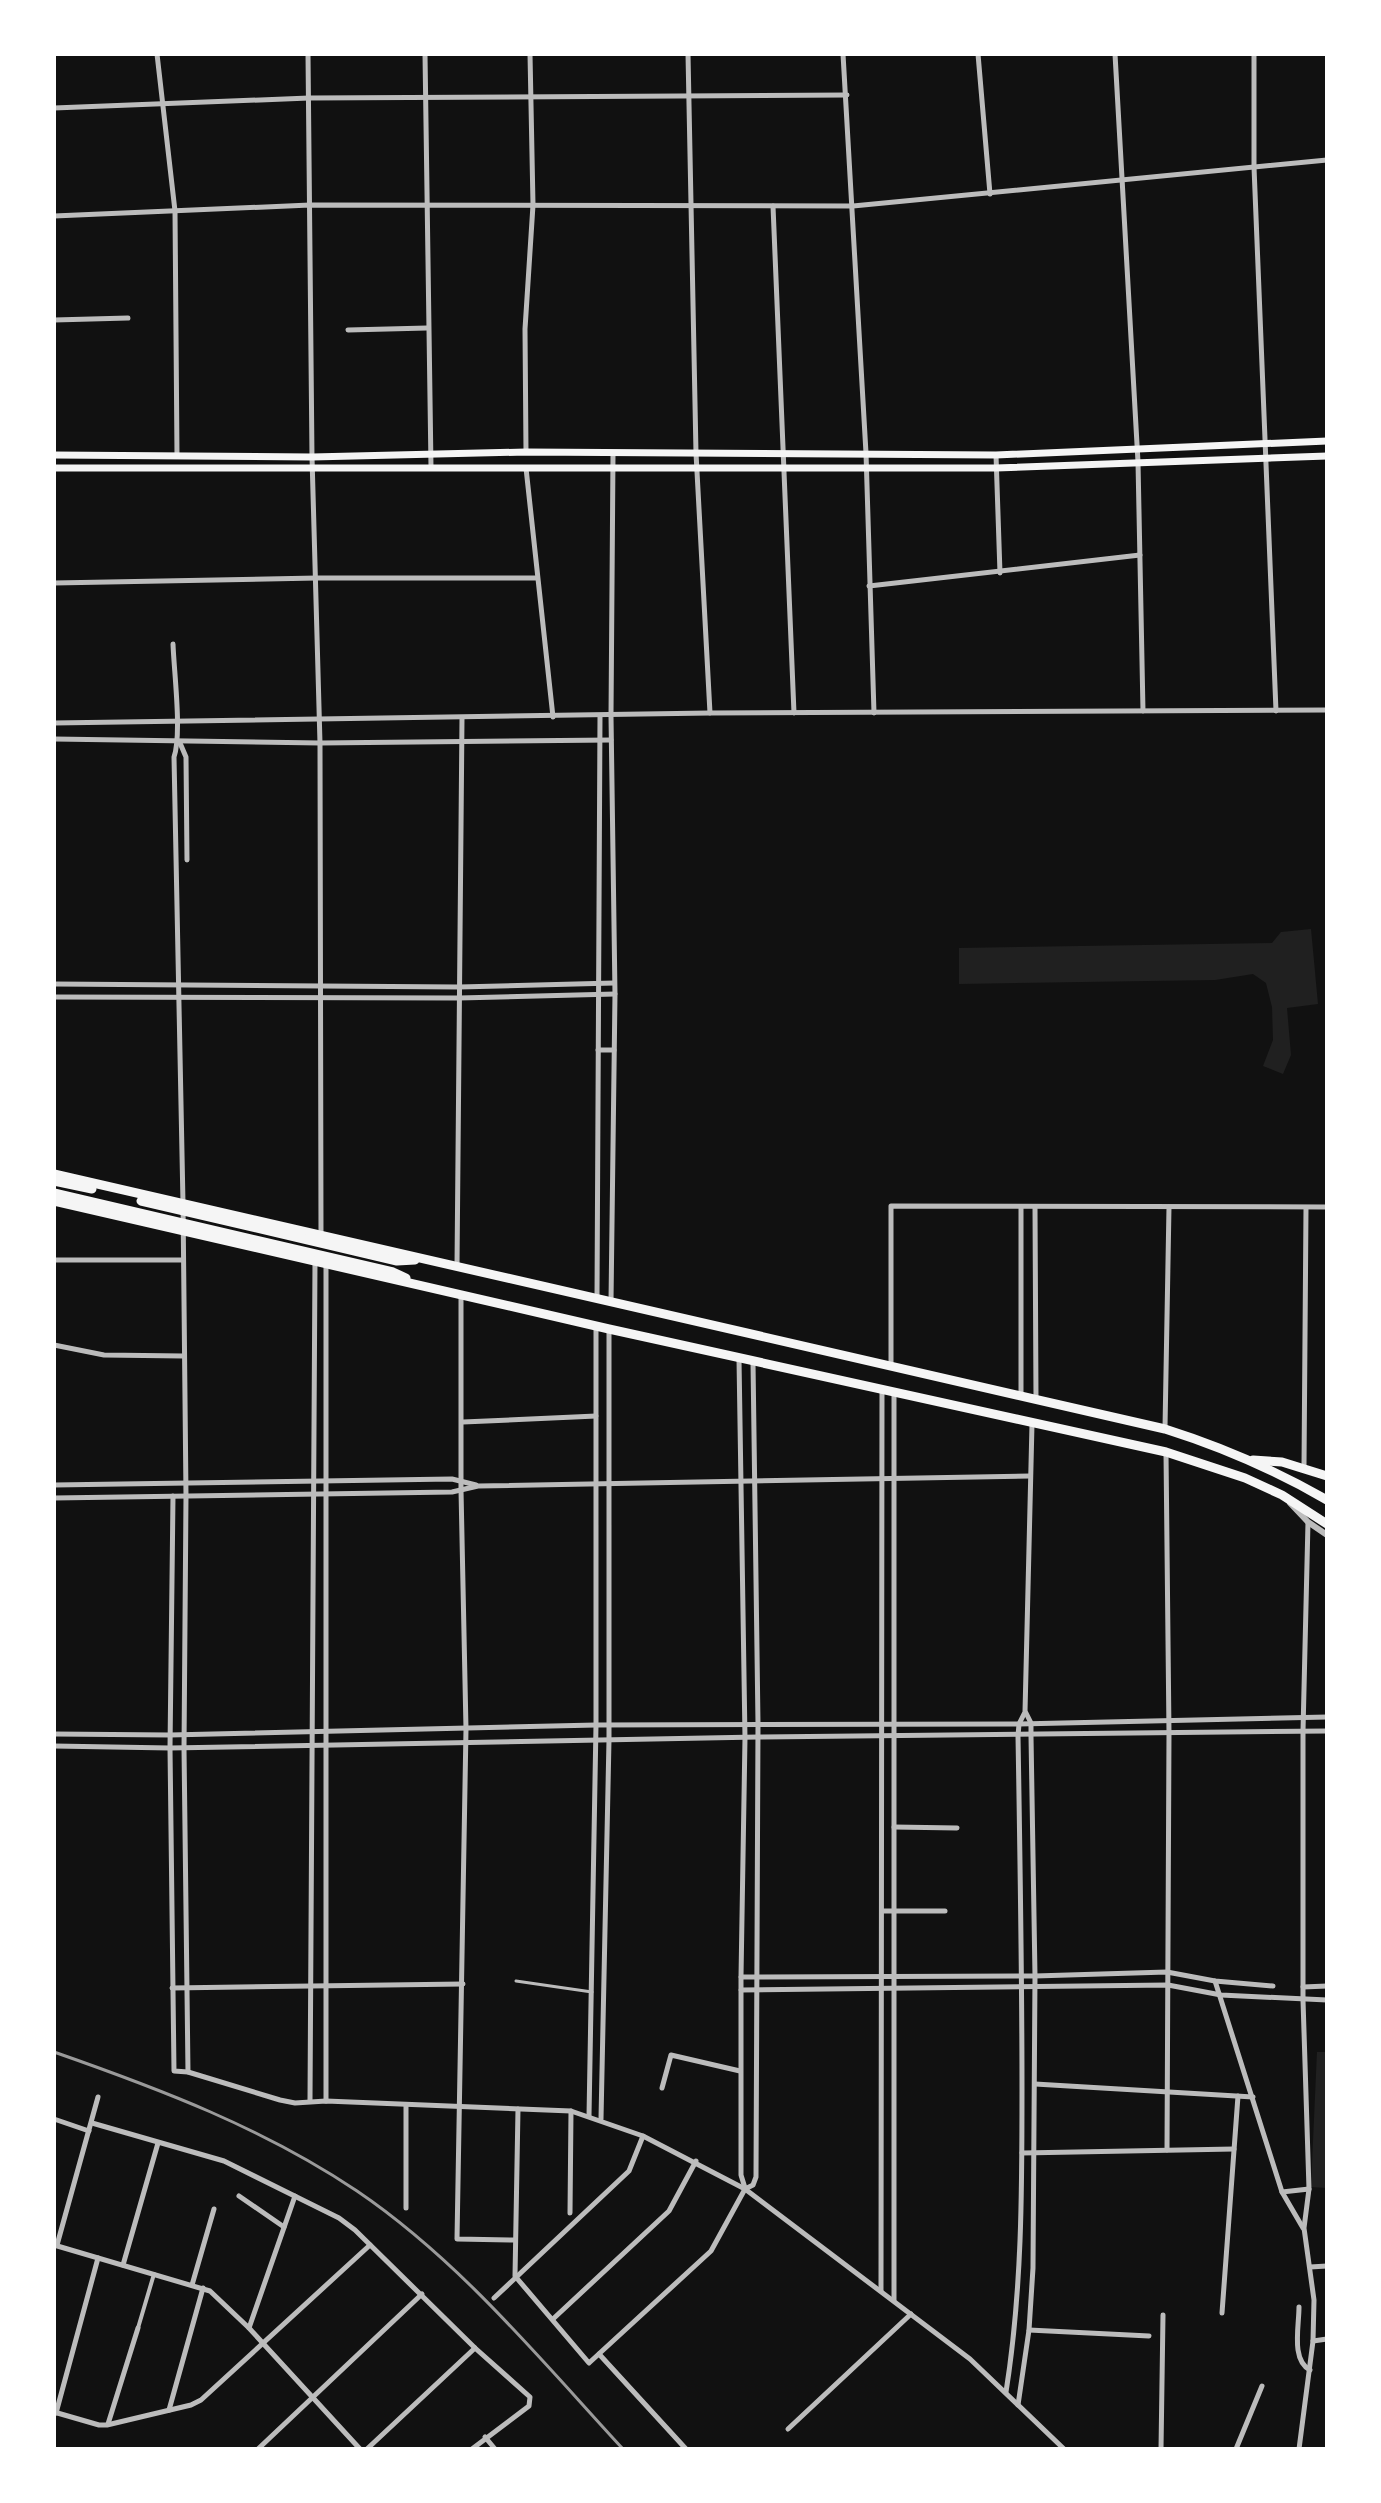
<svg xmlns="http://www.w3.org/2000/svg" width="1381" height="2503" font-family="'PT Sans Narrow',sans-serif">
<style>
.green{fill:#202020}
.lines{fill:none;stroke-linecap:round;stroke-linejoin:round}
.service{stroke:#bcbcbc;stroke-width:3}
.pedestrian{stroke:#bcbcbc;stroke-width:4}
.minor{stroke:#bcbcbc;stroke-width:5}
.tertiary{stroke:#bcbcbc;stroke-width:6}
.secondary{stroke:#f5f5f5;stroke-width:7}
.trunk{stroke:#f5f5f5;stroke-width:9}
.rail{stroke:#9a9a9a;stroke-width:3}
</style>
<rect width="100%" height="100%" fill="#111"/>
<g class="green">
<polygon points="1311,929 1318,1004 1287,1008 1291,1055 1283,1074 1263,1066 1273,1040 1272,1007 1266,983 1253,974 1215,980 959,984 959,948 1272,943 1281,932"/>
<polygon points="1317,2052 1327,2052 1327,2188 1311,2187"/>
</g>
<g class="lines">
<polyline class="service" points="516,1981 592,1992"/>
<polyline class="pedestrian" points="138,2328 154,2274"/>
<g class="minor">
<polyline points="157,54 175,211 177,455"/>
<polyline points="308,54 312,457 320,743 321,1234"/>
<polyline points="425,54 431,467"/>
<polyline points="688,54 696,453 710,713"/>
<polyline points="843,54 866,453 874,713"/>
<polyline points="978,54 990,194"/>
<polyline points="1115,54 1138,462 1143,711"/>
<polyline points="1254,54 1254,167 1276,711"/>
<polyline points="54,108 309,98 847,95"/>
<polyline points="773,206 794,713"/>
<polyline points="54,216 310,205 853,206 1327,160"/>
<polyline points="54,320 128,318"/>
<polyline points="348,330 427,328"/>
<polyline points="526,452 525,329 533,205 530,54"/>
<polyline points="996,455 1000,573"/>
<polyline points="526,468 553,717"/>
<polyline points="54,583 317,578 537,578"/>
<polyline points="869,586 1140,555"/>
<path d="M 173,644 C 174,672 182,734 174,757 L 183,1203 L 186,1496 L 184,1748 L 188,2072"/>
<polyline points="54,723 710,713 1327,710"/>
<polyline points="54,739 320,743 611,740"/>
<polyline points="180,743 186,757 187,860"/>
<polyline points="54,984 459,987 614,983"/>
<polyline points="54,997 459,998 615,994"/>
<polyline points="598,1050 614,1050"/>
<polyline points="1021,1207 1021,1395"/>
<polyline points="1035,1207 1036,1399"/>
<polyline points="54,1260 182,1260"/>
<polyline points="457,1266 462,718"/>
<polyline points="461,1296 461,1490 466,1729 457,2239 515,2240"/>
<polyline points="597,1298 600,716"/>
<polyline points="611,1301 615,994 611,716 613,455"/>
<polyline points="54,1345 104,1355 183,1356"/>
<polyline points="739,1359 745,1738 741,1977 741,2175 745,2188"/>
<polyline points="891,1365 891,1206 1327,1207"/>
<polyline points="463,1422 596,1416"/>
<polyline points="1165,1428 1169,1207"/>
<polyline points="1166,1453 1169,1733 1167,2150"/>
<polyline points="1304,1467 1306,1208"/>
<polyline points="54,1485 452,1479 476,1485"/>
<polyline points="173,1496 170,1748 174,2071 188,2072 280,2100 295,2103 326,2101 571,2111 643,2136 745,2189 970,2359 1064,2449"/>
<polyline points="54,1498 452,1492 478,1486 1030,1476"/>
<polyline points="54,1734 170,1735 596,1725 1019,1724 1327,1717"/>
<polyline points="54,1746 170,1748 758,1737 1327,1731"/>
<polyline points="894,1827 957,1828"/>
<polyline points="882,1911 945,1911"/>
<polyline points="741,1977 1035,1976 1167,1972 1215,1981 1273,1986"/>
<polyline points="1215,1981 1282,2192 1303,2228"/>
<polyline points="1303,1987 1327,1986"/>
<polyline points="172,1988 463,1984"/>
<polyline points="741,1990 1168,1985 1221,1995 1327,2000"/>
<polyline points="1035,2084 1253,2097"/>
<polyline points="662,2088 671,2055 740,2071"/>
<polyline points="310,2100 315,1261"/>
<polyline points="326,2101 326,1264"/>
<polyline points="406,2105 406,2208"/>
<polyline points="518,2109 515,2276 589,2363 711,2251 745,2189 753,2185 756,2177 758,1724 753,1362"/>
<polyline points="589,2116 596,1725 596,1327"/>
<polyline points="54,2119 89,2131"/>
<polyline points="601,2119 609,1740 609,1329"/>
<polyline points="92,2123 224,2161 339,2218 355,2230 475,2348 530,2397 529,2406 472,2449"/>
<polyline points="1022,2153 1234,2149"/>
<polyline points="1282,2192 1309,2189"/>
<polyline points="239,2196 284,2227"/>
<polyline points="570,2213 571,2111"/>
<polyline points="54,2245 210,2291 249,2328 360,2449"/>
<polyline points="57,2245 98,2097"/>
<polyline points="123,2265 158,2143"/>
<polyline points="1310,2267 1327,2266"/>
<polyline points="192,2285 214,2209"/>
<polyline points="881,2291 882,1390"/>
<polyline points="494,2298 629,2171 643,2136"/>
<polyline points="894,2300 894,1392"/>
<path d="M 1299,2307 C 1299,2327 1291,2360 1310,2370"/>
<polyline points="1222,2313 1238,2096"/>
<polyline points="553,2319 669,2211 696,2161"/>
<polyline points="249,2328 295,2196"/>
<polyline points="1029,2330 1149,2336"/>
<polyline points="1313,2341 1327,2339"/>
<polyline points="599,2354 686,2449"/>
<path d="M 1006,2392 C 1022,2291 1022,2191 1022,2089 C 1022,1971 1020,1854 1018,1736 L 1019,1724 L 1025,1712 L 1032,1424"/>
<polyline points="1018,2405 1029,2330 1033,2268 1035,1976 1031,1736 1031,1723 1026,1713"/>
<polyline points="169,2410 203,2288"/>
<polyline points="54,2412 99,2425 107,2425 191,2405 201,2400 370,2245"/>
<polyline points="56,2413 98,2258"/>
<polyline points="108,2424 138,2328"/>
<polyline points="788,2429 911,2314"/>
<polyline points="485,2437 495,2449"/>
<polyline points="258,2449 422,2294"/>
<polyline points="367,2449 475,2348"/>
<polyline points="1161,2449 1163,2315"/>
<polyline points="1236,2449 1262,2386"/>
<polyline points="1299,2449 1313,2341 1314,2300 1304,2228 1309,2189 1303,2000 1303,1731 1308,1522"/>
</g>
<polyline class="tertiary" points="1290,1503 1308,1522 1327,1535"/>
<g class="secondary">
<polyline points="54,455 312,457 526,452 996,455 1327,441"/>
<polyline points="54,468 996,468 1327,456"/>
</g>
<g class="trunk">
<path d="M 54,1174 L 1165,1429 C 1222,1447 1275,1470 1327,1500"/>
<polyline points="54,1181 92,1189"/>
<polyline points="54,1193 393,1272 406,1278"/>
<polyline points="54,1201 609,1329 1166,1452 1245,1478 1282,1495 1327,1524"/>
<polyline points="141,1201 397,1261 415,1260"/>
<polyline points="1253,1460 1282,1462 1327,1476"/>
</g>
<path class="rail" d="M 54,2052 C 160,2089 263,2128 357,2191 C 459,2260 540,2359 623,2449"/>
</g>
<rect width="1381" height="2503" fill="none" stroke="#ffffff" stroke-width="112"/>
</svg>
